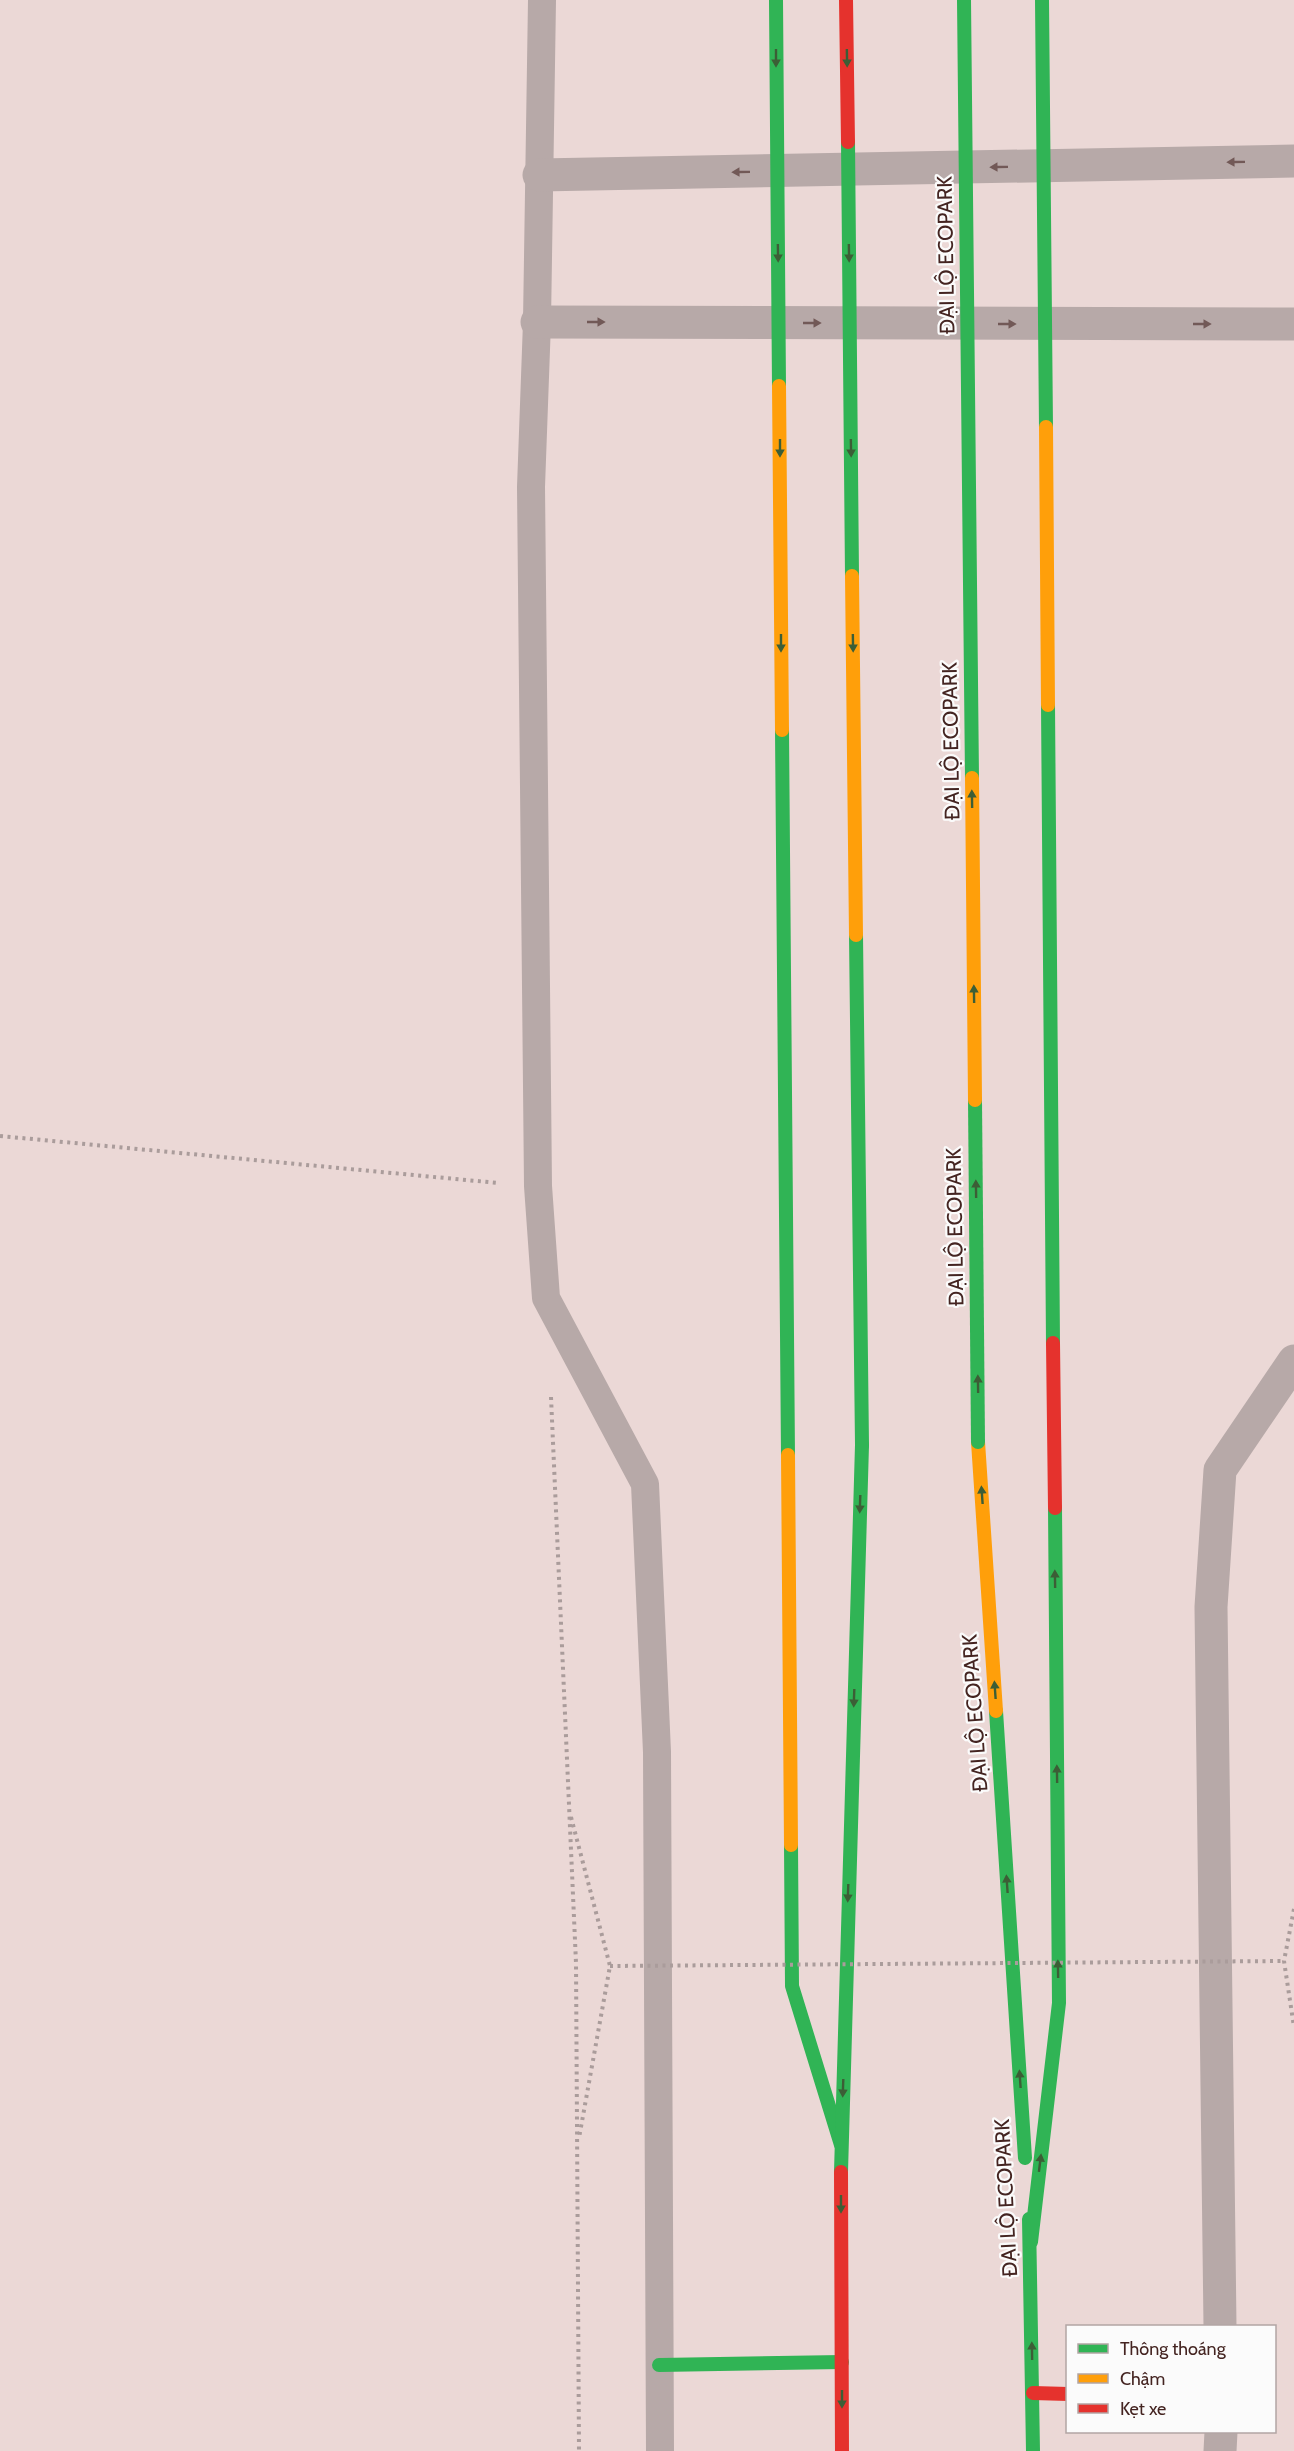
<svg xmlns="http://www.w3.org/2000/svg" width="1294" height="2451" font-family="Cabin,sans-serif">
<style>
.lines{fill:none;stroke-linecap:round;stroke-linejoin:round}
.path{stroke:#aa9c9b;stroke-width:4;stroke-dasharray:3 4.5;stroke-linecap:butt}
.lane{stroke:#b7a9a8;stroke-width:28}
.street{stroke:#b7a9a8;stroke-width:33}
.fast{stroke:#30b455;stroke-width:14}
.slow{stroke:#ff9f0a;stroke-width:14}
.jam{stroke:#e5322d;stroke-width:14}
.path-bridge{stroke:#aa9c9b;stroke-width:4;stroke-dasharray:3 4.5;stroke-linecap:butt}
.fast-bridge{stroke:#30b455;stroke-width:14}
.slow-bridge{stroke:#ff9f0a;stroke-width:14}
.jam-bridge{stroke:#e5322d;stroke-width:14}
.oneway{fill:#3c5e36}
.oneway2{fill:#725957}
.labels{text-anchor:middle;stroke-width:4.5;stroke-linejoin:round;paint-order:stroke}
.street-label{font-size:21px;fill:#442421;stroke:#fbfbfb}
</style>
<rect width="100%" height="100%" fill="#ebd8d6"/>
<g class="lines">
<g class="path">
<polyline points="0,1136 498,1183"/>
<polyline points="551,1397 576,1963 579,2451"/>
<polyline points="571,1817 610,1966 579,2138"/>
<polyline points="1294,1909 1284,1961 1294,2027"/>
</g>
<polyline class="lane" points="542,0 537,322 531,487 538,1186 546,1298 645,1484 657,1752 660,2451"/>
<g class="street">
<polyline points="539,175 1294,161"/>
<polyline points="537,322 1294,324"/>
<polyline points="1220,2326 1211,1607 1220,1470 1294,1361"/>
<polyline points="1220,2451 1221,2432"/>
</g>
<g class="fast">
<polyline points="776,0 779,386"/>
<polyline points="1042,0 1046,427"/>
<polyline points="1048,705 1053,1343"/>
<polyline points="782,730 788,1455"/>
<polyline points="996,1711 1025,2158"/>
<polyline points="791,1845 792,1986 841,2145"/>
<polyline points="841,2172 862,1445"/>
<polyline points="1029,2219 1033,2451"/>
<polyline points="1031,2242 1059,2003 1055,1508"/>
<polyline points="659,2365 842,2362"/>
</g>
<g class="slow">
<polyline points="779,386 782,730"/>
<polyline points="1046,427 1048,705"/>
<polyline points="978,1442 996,1711"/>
<polyline points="788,1455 791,1845"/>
</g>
<g class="jam">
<polyline points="1053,1343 1055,1508"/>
<polyline points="841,2172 842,2451"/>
<polyline points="1033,2393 1068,2394"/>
</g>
<polyline class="path-bridge" points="610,1966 1284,1961"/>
<g class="fast-bridge">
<polyline points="964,0 972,778"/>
<polyline points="848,142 852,576"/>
<polyline points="856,935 862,1445"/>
<polyline points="975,1100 978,1442"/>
</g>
<g class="slow-bridge">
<polyline points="852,576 856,935"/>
<polyline points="972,778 975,1100"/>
</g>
<polyline class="jam-bridge" points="846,0 848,142"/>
</g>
<defs><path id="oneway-solid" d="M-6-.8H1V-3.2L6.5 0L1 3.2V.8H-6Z" transform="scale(1.5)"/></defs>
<g class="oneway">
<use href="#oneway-solid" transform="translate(776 58) rotate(90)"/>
<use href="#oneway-solid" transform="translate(847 58) rotate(89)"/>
<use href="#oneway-solid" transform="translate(778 253) rotate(89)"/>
<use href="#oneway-solid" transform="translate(849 253) rotate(89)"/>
<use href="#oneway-solid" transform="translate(780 448) rotate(90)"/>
<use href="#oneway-solid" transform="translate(851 448) rotate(89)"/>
<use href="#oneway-solid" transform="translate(781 643) rotate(90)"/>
<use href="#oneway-solid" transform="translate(853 643) rotate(89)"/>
<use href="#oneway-solid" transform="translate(972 799) rotate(-91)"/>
<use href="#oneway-solid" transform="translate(974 994) rotate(-91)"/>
<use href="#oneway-solid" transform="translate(976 1189) rotate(-91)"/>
<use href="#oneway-solid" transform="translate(978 1384) rotate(-91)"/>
<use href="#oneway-solid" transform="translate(982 1495) rotate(-94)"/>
<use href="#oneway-solid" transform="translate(860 1504) rotate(92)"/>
<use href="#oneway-solid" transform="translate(1055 1579) rotate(-91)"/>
<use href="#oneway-solid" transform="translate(995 1690) rotate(-94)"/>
<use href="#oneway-solid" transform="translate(854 1698) rotate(92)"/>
<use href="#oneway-solid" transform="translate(1057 1774) rotate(-91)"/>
<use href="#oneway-solid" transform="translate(1007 1884) rotate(-94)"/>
<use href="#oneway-solid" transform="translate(848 1893) rotate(92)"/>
<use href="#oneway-solid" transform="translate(1058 1969) rotate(-91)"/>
<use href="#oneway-solid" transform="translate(1020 2079) rotate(-94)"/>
<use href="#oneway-solid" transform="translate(843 2088) rotate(92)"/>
<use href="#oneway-solid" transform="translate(1040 2163) rotate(-83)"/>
<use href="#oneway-solid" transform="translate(841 2204) rotate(90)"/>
<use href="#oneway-solid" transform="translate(1032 2351) rotate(-91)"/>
<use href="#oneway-solid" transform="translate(842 2399) rotate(90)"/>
</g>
<g class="oneway2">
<use href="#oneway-solid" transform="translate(1236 162) rotate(179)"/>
<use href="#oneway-solid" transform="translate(999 167) rotate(179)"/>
<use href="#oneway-solid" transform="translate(741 172) rotate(179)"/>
<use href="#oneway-solid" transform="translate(596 322)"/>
<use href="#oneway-solid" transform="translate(812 323)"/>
<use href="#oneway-solid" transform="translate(1007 324)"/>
<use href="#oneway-solid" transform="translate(1202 324)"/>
</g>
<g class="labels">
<g class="street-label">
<text transform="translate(946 255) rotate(-91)" y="7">ĐẠI LỘ ECOPARK</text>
<text transform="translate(951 741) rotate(-91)" y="7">ĐẠI LỘ ECOPARK</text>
<text transform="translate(955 1227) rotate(-91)" y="7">ĐẠI LỘ ECOPARK</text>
<text transform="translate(975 1713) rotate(-94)" y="7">ĐẠI LỘ ECOPARK</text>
<text transform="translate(1006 2198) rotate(-93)" y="7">ĐẠI LỘ ECOPARK</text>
</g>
</g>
<rect x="1066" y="2325" width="210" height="108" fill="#fbfbfb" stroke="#b2a5a4" stroke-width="1.5"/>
<rect x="1078" y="2344" width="30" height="9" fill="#30b455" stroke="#b2a5a4" stroke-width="1.5"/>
<text x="1120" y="2355" font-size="18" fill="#442421">Thông thoáng</text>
<rect x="1078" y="2374" width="30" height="9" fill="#ff9f0a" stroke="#b2a5a4" stroke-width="1.5"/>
<text x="1120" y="2385" font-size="18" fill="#442421">Chậm</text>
<rect x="1078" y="2404" width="30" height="9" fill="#e5322d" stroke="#b2a5a4" stroke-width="1.5"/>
<text x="1120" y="2415" font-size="18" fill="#442421">Kẹt xe</text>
</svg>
